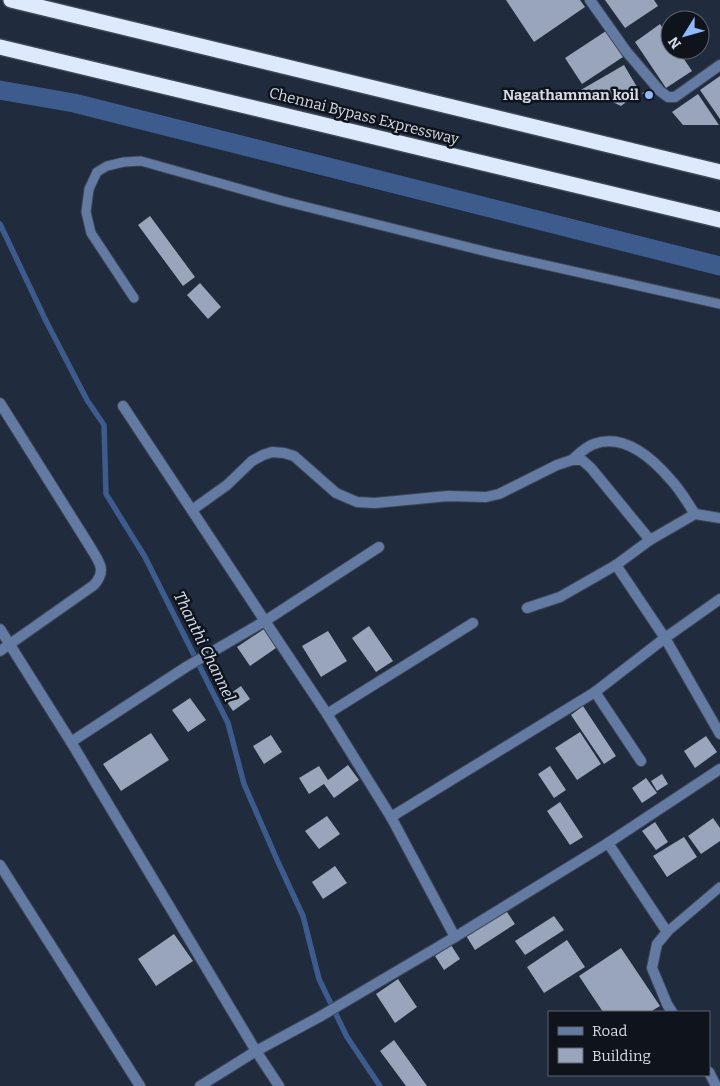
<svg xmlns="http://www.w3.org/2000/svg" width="720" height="1086" font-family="Bitter,serif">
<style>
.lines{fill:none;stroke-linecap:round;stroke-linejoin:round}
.stream{stroke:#3e5b8e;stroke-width:5.5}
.canal{stroke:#3e5b8e;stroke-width:19}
.building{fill:#98a5bb}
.lane-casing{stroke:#3d4758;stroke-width:11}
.street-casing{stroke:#3d4758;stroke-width:12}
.highway-casing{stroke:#3d4758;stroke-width:18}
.lane{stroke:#637aa2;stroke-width:9}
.street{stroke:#637aa2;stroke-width:10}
.highway{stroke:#ddeafd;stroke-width:15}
.poi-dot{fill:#8fb8fd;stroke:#0f131b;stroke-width:2}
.labels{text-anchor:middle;stroke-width:5;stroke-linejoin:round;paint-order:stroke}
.poi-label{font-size:15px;font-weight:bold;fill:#d4dbe7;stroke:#0f131b;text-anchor:end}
.street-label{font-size:15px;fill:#d4dbe7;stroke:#0f131b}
.water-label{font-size:16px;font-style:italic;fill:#d8e1f1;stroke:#0f131b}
</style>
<rect width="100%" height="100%" fill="#202b3d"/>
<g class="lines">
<polyline class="stream" points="0,224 46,321 87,400 104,425 106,494 145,557 228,723 244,784 278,862 303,916 319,979 347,1037 380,1086"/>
<polyline class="canal" points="0,90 74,103 720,266"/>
</g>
<g class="building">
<polygon points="506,0 580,0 585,7 534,42"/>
<polygon points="605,0 654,0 658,6 625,28"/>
<polygon points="660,24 670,39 670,50 678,50 692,71 666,88 635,42"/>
<polygon points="606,31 623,57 582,84 565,58"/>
<polygon points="624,65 640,92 621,106 602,97 589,100 579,91"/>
<polygon points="720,76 720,119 700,90"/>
<polygon points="650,89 655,96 648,101 642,93"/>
<polygon points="698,94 719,125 683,125 672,112"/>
<polygon points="150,216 195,277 183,286 138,225"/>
<polygon points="200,283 221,307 208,319 187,295"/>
<polygon points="369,626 393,661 376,672 352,638"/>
<polygon points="264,629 276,648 250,666 237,647"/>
<polygon points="328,631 347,661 321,677 302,646"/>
<polygon points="241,686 250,699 233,711 224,698"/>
<polygon points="190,698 206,720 188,732 172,710"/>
<polygon points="583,706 616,756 604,764 571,715"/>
<polygon points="580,732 601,764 577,780 555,748"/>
<polygon points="151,733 169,760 121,791 103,764"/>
<polygon points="271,735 282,752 264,764 253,746"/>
<polygon points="706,736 717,752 695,768 684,751"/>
<polygon points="348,765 359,780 334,798 324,784 309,794 299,778 319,766 328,780"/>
<polygon points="550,766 566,790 554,798 538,774"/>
<polygon points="662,774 668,784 657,791 651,781"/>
<polygon points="646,778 657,793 642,803 632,788"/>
<polygon points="560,802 583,837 570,845 547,811"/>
<polygon points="327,816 340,834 319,849 305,831"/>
<polygon points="713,818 720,828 720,841 701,854 688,836"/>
<polygon points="655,822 668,842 656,850 642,831"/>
<polygon points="684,837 697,857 667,877 653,856"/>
<polygon points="335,866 347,883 323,899 312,882"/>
<polygon points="505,909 515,924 475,950 465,934"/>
<polygon points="554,916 564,930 525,955 515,941"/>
<polygon points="174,934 193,961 156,986 138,959"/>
<polygon points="567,940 585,967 544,993 527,967"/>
<polygon points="451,945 460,959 444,970 435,956"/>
<polygon points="621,948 660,1006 650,1012 603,1012 579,976"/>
<polygon points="398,979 417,1007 395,1023 376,994"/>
<polygon points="394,1040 427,1086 406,1086 380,1051"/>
</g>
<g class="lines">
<g class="lane-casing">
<g id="lane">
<polyline points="134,298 91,233 86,212 89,189 97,172 107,166 124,162 141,161 283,201 496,254 720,304"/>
<polyline points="667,932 720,887"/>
</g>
</g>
<g class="street-casing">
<g id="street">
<polyline points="590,0 626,51 660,91 668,97 675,97 720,65"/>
<path d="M 0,403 L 89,545 C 98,561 108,569 94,585 L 0,651"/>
<path d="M 572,460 C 579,454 585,447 594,444 C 624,433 652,458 670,479 C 680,489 687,502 695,514"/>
<polyline points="192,510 227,485 252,461 263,455 272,452 284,453 294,456 336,493 357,502 375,503 448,496 486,497 499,494 557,465 572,460 582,460 591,468 650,540"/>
<polyline points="379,547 265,621 327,714 391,817 455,937"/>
<polyline points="616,565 665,638 720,599"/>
<polyline points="527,608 560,597 616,565 650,540 695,514 720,518"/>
<polyline points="0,629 71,742 256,1051 279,1086"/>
<polyline points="595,692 641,761"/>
<polyline points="327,714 473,623"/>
<polyline points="71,742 186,667 265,621 123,406"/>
<polyline points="391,817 595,692 665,638 720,734"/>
<polyline points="608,843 667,932 657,944 652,968 667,1004 672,1012"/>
<polyline points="0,865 140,1086"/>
<polyline points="709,1072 716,1086"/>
<polyline points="200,1086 256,1051 321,1016 455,937 608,843 720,769"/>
</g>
</g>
<g class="highway-casing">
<g id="highway">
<polyline points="11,0 720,172"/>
<polyline points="0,47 720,220"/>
</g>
</g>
<use href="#lane" class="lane"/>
<use href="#street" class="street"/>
<use href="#highway" class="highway"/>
</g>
<circle class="poi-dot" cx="649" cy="95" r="5"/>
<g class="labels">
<g class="poi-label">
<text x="639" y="100">Nagathamman koil</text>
</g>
<g class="street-label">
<text transform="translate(364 116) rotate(14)" y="5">Chennai Bypass Expressway</text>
</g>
<g class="water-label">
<text transform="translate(205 646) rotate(64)" y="6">Thanthi Channel</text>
</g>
</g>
<rect x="548" y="1011" width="162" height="65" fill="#0f131b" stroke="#5e636d"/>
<rect x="558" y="1027" width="25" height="8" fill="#637aa2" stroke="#5e636d"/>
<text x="592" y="1036" font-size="15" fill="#d4dbe7">Road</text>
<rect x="558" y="1048" width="25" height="15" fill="#98a5bb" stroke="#5e636d"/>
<text x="592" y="1061" font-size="15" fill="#d4dbe7">Building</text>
<g transform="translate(685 35) rotate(233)"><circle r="24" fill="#0f131b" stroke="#5e636d"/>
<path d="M0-4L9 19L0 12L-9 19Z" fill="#8fb8fd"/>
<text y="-8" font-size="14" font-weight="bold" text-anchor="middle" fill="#d4dbe7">N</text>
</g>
</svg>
